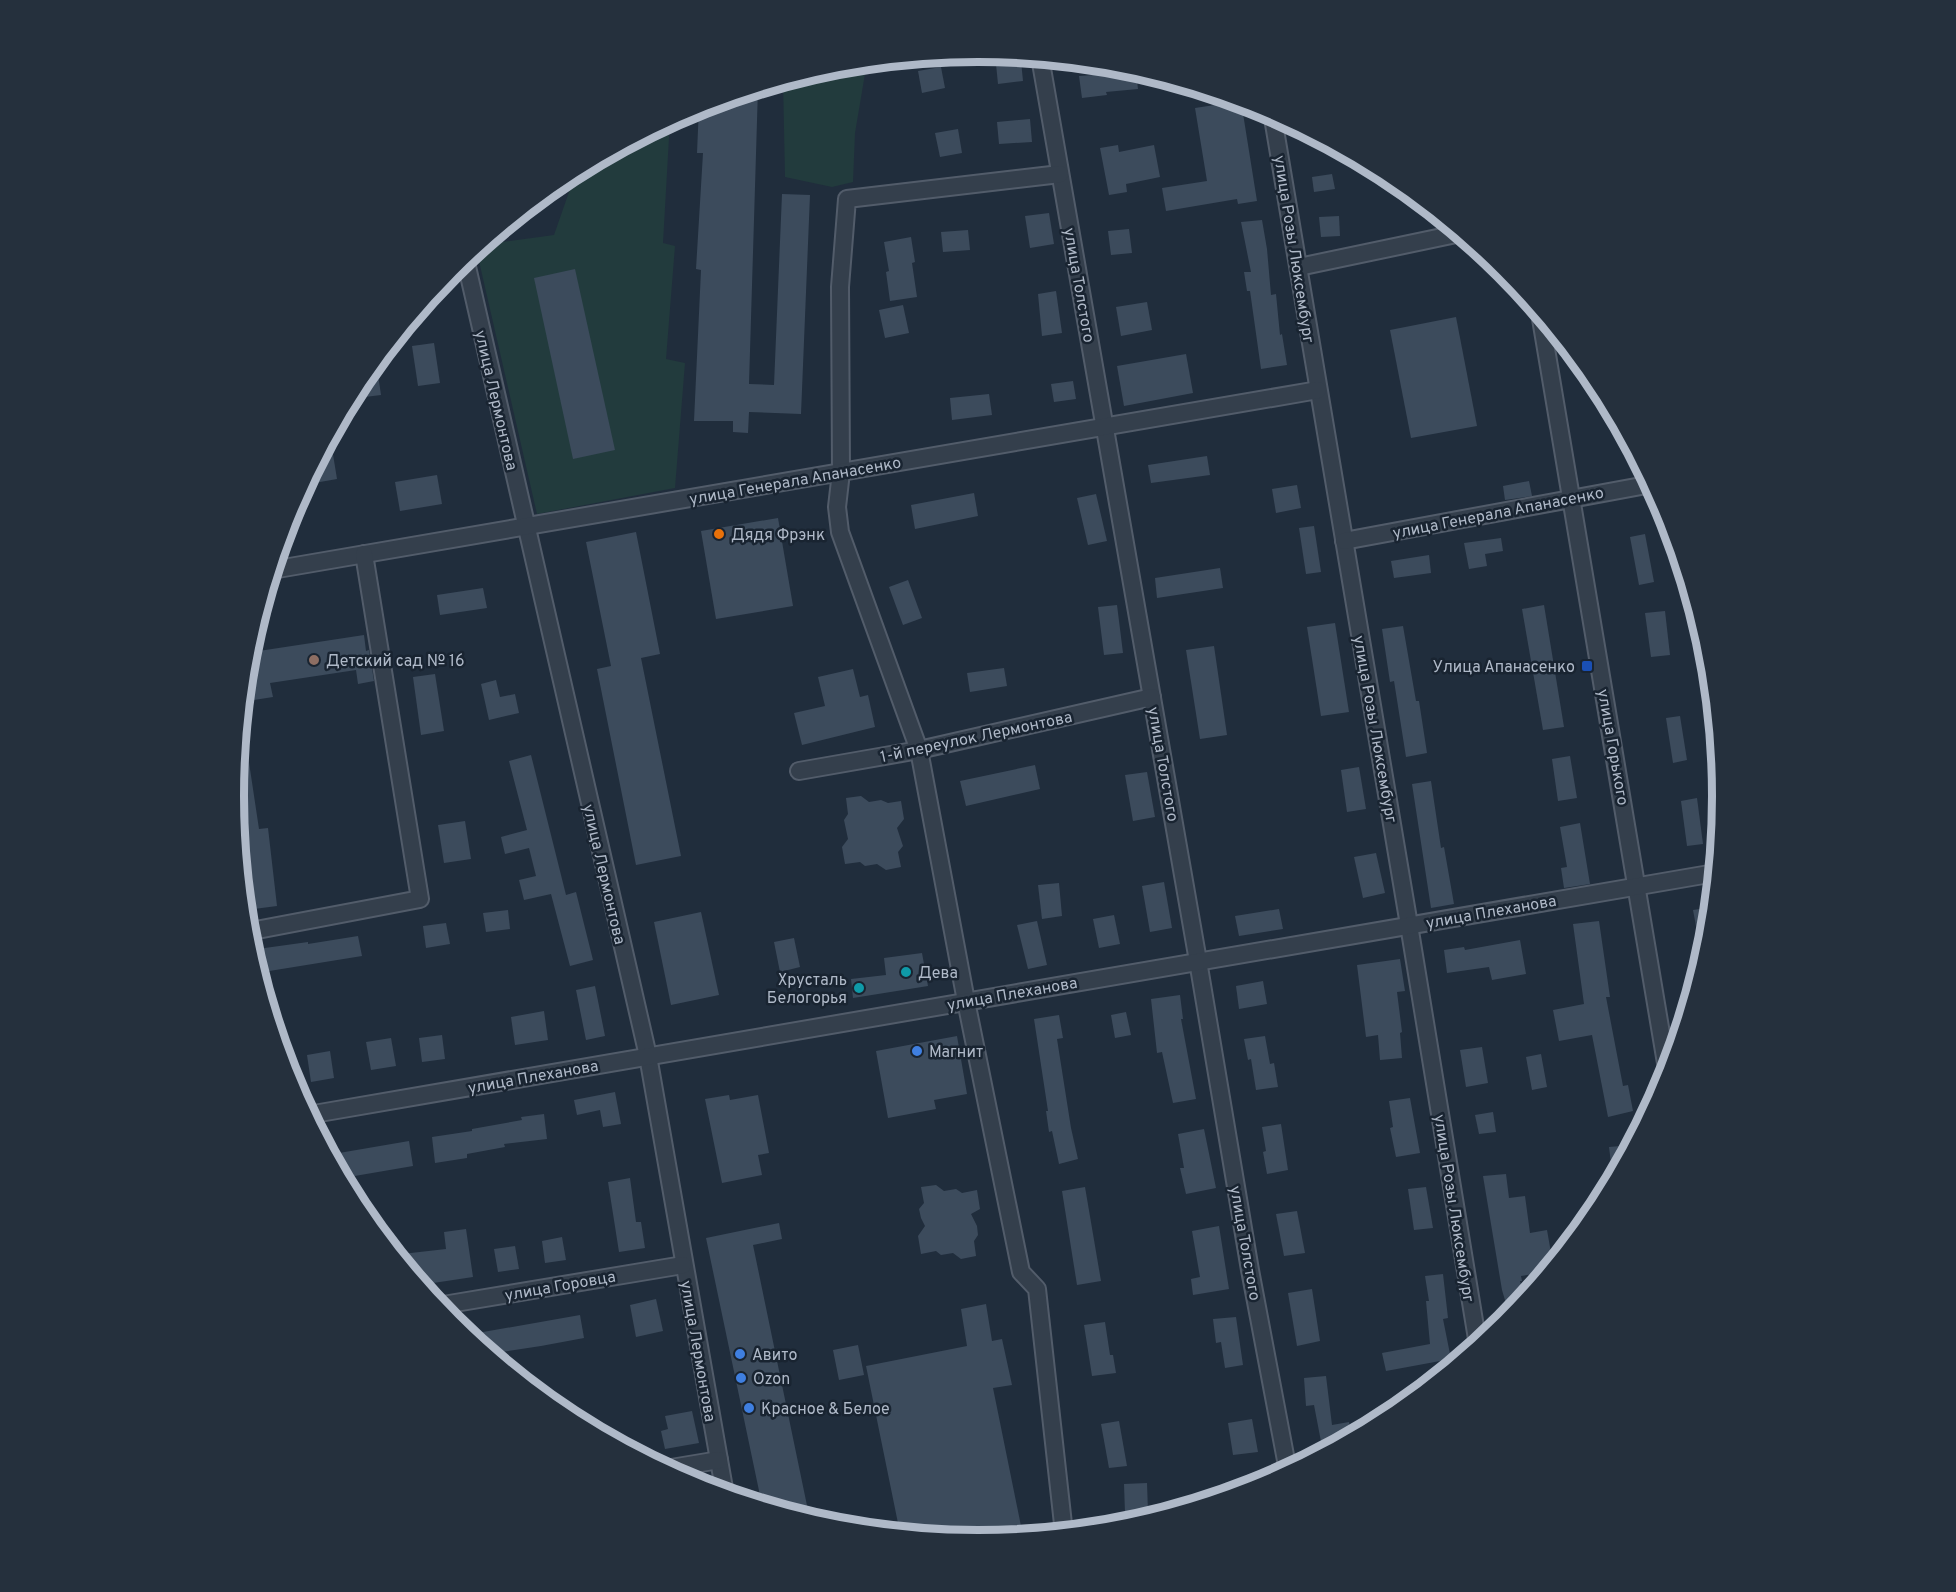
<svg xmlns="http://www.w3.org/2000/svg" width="1956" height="1592" font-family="Overpass,sans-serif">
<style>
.green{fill:#223b3d}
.building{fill:#3c4b5c}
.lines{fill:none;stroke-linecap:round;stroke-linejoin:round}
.minor-casing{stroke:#525c6a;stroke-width:20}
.minor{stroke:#343f4c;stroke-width:16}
.food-dot{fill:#e8710a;stroke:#192431;stroke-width:2}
.education-dot{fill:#8d6e63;stroke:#192431;stroke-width:2}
.transit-dot{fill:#1a4fb4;stroke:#192431;stroke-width:2}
.culture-dot{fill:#0f9aa8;stroke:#192431;stroke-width:2}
.shop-dot{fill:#3f7fe0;stroke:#192431;stroke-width:2}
.labels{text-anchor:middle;stroke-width:5;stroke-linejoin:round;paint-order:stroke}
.street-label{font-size:16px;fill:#afb9c8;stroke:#192431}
.poi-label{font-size:16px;fill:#afb9c8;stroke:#192431;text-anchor:start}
.rim{fill:none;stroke:#afb9c8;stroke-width:8}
</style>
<rect width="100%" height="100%" fill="#202d3c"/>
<g class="green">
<polygon points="867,62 855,133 853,182 832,187 785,177 783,80 833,65"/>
<polygon points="670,120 663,243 675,246 666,359 685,363 675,488 537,514 476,248 480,245 554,235 577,169"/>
</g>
<g class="building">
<polygon points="1021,61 1023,81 998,84 996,64"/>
<polygon points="941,67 945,88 922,93 918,71"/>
<polygon points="1136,72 1138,89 1106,92 1107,95 1082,98 1079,76"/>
<polygon points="758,88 749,384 774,385 782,194 810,195 801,414 749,412 748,433 733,432 733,421 694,421 701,270 696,269 703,153 697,153 699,106"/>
<polygon points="1241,101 1257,201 1238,204 1237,199 1166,211 1162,188 1207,181 1195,108"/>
<polygon points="1030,119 1032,142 999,144 997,122"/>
<polygon points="958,129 962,153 940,157 935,133"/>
<polygon points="1118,145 1119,152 1154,145 1160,177 1126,184 1127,192 1109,195 1100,148"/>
<polygon points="1332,174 1335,189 1314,192 1312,177"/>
<polygon points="1049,213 1054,244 1030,248 1025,216"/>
<polygon points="1339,216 1340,236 1321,237 1319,217"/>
<polygon points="1262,220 1267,249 1271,295 1276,294 1280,335 1282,334 1287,365 1261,369 1250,291 1247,291 1244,272 1251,272 1241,222"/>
<polygon points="1129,229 1132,253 1111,255 1108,231"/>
<polygon points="968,230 970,250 943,252 941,232"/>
<polygon points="911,237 915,262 912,263 917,297 890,301 886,272 889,271 884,242"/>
<polygon points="575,269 615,450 573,459 534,278"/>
<polygon points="1056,291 1062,333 1042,336 1038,294"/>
<polygon points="1147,302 1152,330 1121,336 1116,307"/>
<polygon points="903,305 909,333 885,338 879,310"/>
<polygon points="1456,317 1477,426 1411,438 1390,330"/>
<polygon points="434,343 440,383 418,386 412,346"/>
<polygon points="1186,354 1193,393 1124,406 1117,366"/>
<polygon points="376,361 381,395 349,399 359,382"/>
<polygon points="1073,381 1076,399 1054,402 1051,384"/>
<polygon points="989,394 992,415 952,420 950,398"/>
<polygon points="330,436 337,479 303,485 321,452"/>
<polygon points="1207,456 1210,475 1151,483 1148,465"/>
<polygon points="437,475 442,504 400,511 395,482"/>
<polygon points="1529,481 1532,496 1505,500 1503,486"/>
<polygon points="1297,485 1301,508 1276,513 1272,489"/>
<polygon points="974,493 978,516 915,529 911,505"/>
<polygon points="1096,494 1107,541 1088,545 1077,498"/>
<polygon points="778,518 793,606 716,619 701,531"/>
<polygon points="1314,526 1321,572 1306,574 1299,528"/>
<polygon points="636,532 660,654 641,658 681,856 636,865 597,669 611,666 586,542"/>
<polygon points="1645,534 1654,582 1639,585 1630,537"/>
<polygon points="1501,538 1503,551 1485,554 1487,566 1469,569 1464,543"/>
<polygon points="1429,555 1431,573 1394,578 1391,561"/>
<polygon points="1220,568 1223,588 1157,598 1155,578"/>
<polygon points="908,580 922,618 903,625 889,587"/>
<polygon points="483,588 487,608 440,615 437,595"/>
<polygon points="1117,605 1123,653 1104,655 1098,607"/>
<polygon points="1544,605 1564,727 1543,730 1522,609"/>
<polygon points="1665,611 1670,655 1651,657 1645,613"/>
<polygon points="1335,623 1349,712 1321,716 1307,627"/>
<polygon points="1403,626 1416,701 1419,701 1427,753 1406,757 1394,681 1390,682 1382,629"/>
<polygon points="364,635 366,651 369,650 374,681 358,684 356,670 270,683 273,697 254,700 249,669 255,668 253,652"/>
<polygon points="1214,646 1227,735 1200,739 1186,650"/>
<polygon points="1004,668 1007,686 970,692 967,673"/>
<polygon points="853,669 860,697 868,695 875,727 802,745 794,713 825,706 818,677"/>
<polygon points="435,674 444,731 421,735 413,677"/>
<polygon points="496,680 500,697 515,694 519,713 489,720 481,684"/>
<polygon points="1680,716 1687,760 1673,763 1666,718"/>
<polygon points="240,729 244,729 259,829 268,828 277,906 245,910 243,894 246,893 233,796"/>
<polygon points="531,755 566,895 576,892 593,960 570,966 551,894 524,900 519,880 536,876 529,848 505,854 501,837 527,830 509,761"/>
<polygon points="1570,756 1577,798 1558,801 1552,759"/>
<polygon points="1035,765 1040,789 966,806 960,781"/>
<polygon points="1359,767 1366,809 1347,812 1341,770"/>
<polygon points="1147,772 1155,817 1133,821 1125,775"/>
<polygon points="1431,781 1441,848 1444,847 1454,904 1431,908 1412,784"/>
<polygon points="861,796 869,802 881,800 888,803 901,801 904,819 897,828 903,846 898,852 901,867 886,870 877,864 865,866 860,862 845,864 842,847 848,839 844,820 848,814 846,798"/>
<polygon points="1697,798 1703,844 1687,846 1681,801"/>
<polygon points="465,821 471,859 444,863 438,825"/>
<polygon points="1580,823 1590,884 1564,888 1561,868 1567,867 1560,827"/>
<polygon points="1376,853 1385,893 1363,898 1354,857"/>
<polygon points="1164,882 1172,928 1150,932 1142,886"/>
<polygon points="1059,883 1062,916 1042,919 1038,885"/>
<polygon points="1712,907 1709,935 1698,937 1693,910"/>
<polygon points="1279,909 1283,929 1239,936 1235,916"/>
<polygon points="508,910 510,929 486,932 483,913"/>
<polygon points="701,912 719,995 671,1005 654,922"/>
<polygon points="1114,915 1120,944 1099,948 1093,919"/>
<polygon points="1037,921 1047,965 1028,969 1017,925"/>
<polygon points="1599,921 1610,997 1606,997 1623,1086 1628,1085 1633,1111 1608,1117 1592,1035 1559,1041 1553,1010 1584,1004 1573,924"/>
<polygon points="446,923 450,944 426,948 423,926"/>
<polygon points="358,936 362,956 257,973 250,950 308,942 308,944"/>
<polygon points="794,938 800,967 780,972 774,942"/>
<polygon points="1520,940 1526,974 1492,980 1489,967 1447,973 1444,950 1464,947 1465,950"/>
<polygon points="922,953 928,986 853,998 851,979 886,975 884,958"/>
<polygon points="1400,959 1405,991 1397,992 1402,1032 1400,1033 1402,1058 1380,1060 1378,1035 1366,1037 1357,965"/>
<polygon points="1263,981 1267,1004 1239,1009 1236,986"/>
<polygon points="595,986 605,1036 586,1040 576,990"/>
<polygon points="1180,995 1183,1019 1181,1019 1196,1099 1173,1103 1162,1052 1157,1053 1151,999"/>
<polygon points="544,1011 548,1040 515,1045 511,1017"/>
<polygon points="1126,1012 1131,1035 1115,1038 1111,1015"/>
<polygon points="1059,1015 1063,1038 1057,1039 1071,1128 1078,1159 1059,1164 1052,1131 1049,1132 1046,1111 1048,1111 1034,1019"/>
<polygon points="442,1035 445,1059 422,1062 419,1038"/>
<polygon points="957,1036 967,1094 934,1100 936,1109 888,1118 876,1051"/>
<polygon points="1265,1036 1270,1064 1274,1063 1278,1087 1256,1090 1251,1059 1248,1060 1244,1039"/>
<polygon points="391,1038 396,1066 371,1070 366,1042"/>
<polygon points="1482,1047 1488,1083 1466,1087 1460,1050"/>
<polygon points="330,1051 334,1078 311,1082 307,1055"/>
<polygon points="1541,1054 1547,1087 1532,1090 1526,1057"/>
<polygon points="615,1092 621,1124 603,1127 600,1110 577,1115 574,1100"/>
<polygon points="729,1095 730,1100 758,1095 769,1153 758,1155 762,1175 722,1183 705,1099"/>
<polygon points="1410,1098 1420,1153 1396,1157 1390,1128 1393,1127 1389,1101"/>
<polygon points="1493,1112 1496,1132 1479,1134 1475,1115"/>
<polygon points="544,1114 547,1139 504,1144 505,1147 467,1154 467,1158 435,1163 432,1137 472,1131 472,1129 522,1120 521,1117"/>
<polygon points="1281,1124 1288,1170 1267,1174 1263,1152 1266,1151 1262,1127"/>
<polygon points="1204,1129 1216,1188 1186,1194 1180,1168 1184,1168 1178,1134"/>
<polygon points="409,1141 413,1166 343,1178 339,1153"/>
<polygon points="1632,1145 1624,1161 1613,1180 1609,1147"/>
<polygon points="1506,1174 1509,1198 1525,1196 1530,1233 1547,1230 1553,1264 1546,1272 1521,1276 1522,1281 1520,1281 1525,1299 1510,1317 1502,1290 1483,1176"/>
<polygon points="630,1178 636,1222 641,1222 645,1248 619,1252 608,1182"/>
<polygon points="936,1185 944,1191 956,1189 962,1193 977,1190 980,1209 971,1214 977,1226 978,1235 974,1241 976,1256 961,1259 953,1253 941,1255 936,1251 921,1254 918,1236 925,1226 921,1218 919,1209 924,1203 921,1187"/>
<polygon points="1085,1187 1101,1281 1077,1285 1062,1191"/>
<polygon points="1426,1187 1433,1228 1414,1230 1408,1189"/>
<polygon points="1297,1211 1305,1253 1284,1256 1276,1214"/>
<polygon points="779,1223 782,1239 753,1245 810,1520 762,1505 706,1238"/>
<polygon points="1219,1226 1229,1289 1193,1295 1191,1279 1200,1277 1192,1231"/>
<polygon points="466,1229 473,1277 420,1285 403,1264 402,1254 446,1249 444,1232"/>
<polygon points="562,1237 566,1260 545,1263 542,1241"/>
<polygon points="515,1246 519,1269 498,1272 494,1249"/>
<polygon points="1443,1274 1448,1318 1443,1319 1451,1359 1386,1371 1382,1353 1430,1344 1426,1301 1429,1301 1425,1276"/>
<polygon points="1312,1289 1320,1341 1297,1346 1288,1293"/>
<polygon points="656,1299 663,1331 636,1337 630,1305"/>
<polygon points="986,1304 992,1341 1002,1339 1012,1385 993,1388 1021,1526 987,1533 988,1540 978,1541 900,1533 866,1366 967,1346 961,1309"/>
<polygon points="580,1315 584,1338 541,1346 489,1354 466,1335"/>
<polygon points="1236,1317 1243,1365 1225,1368 1221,1342 1216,1343 1213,1319"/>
<polygon points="1105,1322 1110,1355 1113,1355 1116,1373 1092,1376 1084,1325"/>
<polygon points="858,1345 864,1375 839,1380 833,1350"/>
<polygon points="1326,1376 1332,1425 1349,1422 1351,1437 1323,1452 1314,1405 1306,1406 1304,1378"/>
<polygon points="692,1411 699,1443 665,1449 661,1431 668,1429 665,1416"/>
<polygon points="1252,1419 1258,1452 1233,1455 1228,1423"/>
<polygon points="1119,1421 1127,1466 1109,1468 1101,1424"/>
<polygon points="1147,1483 1148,1512 1125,1513 1124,1484"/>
</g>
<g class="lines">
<g class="minor-casing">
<g id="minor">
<polyline points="1040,57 1198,961 1250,1270 1288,1471"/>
<polyline points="1272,112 1409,925 1478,1345"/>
<polyline points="1060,174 847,199 840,287 841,472 837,507 840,532 919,750 966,1001 1021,1272 1037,1289 1064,1533"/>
<polyline points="465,258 648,1056 725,1494"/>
<polyline points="1299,267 1461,233"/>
<polyline points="1540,313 1668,1075"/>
<polyline points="1344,541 1652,484"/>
<polyline points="272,570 1318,390"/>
<polyline points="799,771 919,750 1152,697"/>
<polyline points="246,932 420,899 364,554"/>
<polyline points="308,1115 1715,873"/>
<polyline points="437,1306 683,1265"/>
<polyline points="665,1469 719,1460"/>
</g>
</g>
<use href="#minor" class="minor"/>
</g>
<circle class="food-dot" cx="719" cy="534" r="6"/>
<circle class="education-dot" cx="314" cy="660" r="6"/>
<rect class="transit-dot" x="1581" y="660" width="12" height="12" rx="3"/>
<g class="culture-dot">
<circle cx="906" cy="972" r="6"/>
<circle cx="859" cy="988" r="6"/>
</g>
<g class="shop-dot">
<circle cx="917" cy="1051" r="6"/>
<circle cx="740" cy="1354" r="6"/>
<circle cx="741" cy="1378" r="6"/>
<circle cx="749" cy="1408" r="6"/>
</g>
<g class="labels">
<g class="street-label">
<text transform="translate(1295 249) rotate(81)" y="6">улица Розы Люксембург</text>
<text transform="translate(1080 285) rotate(80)" y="6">улица Толстого</text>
<text transform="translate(497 400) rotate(77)" y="6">улица Лермонтова</text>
<text transform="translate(795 480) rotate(-10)" y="6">улица Генерала Апанасенко</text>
<text transform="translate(1498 512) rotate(-11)" y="6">улица Генерала Апанасенко</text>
<text transform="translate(1376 729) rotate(80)" y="6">улица Розы Люксембург</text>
<text transform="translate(976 736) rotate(-12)" y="6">1-й переулок Лермонтова</text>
<text transform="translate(1614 747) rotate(80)" y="6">улица Горького</text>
<text transform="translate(1164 764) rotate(80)" y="6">улица Толстого</text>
<text transform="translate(605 874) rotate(77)" y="6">улица Лермонтова</text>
<text transform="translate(1491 911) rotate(-10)" y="6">улица Плеханова</text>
<text transform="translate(1012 993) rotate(-10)" y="6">улица Плеханова</text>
<text transform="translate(533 1076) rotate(-10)" y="6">улица Плеханова</text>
<text transform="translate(1455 1208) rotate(81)" y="6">улица Розы Люксембург</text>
<text transform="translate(1246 1243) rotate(80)" y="6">улица Толстого</text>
<text transform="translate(560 1285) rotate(-10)" y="6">улица Горовца</text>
<text transform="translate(699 1351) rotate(80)" y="6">улица Лермонтова</text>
</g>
<g class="poi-label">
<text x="731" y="540">Дядя Фрэнк</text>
<text x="326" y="666">Детский сад № 16</text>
<text x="1575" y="672" text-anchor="end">Улица Апанасенко</text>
<text x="918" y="978">Дева</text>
<text x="847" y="985" text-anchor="end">Хрусталь<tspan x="847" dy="18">Белогорья</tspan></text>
<text x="929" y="1057">Магнит</text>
<text x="752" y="1360">Авито</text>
<text x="753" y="1384">Ozon</text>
<text x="761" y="1414">Красное &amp; Белое</text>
</g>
</g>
<path d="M0 0H1956V1592H0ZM244 796a734 734 0 1 1 1468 0a734 734 0 1 1-1468 0Z" fill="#25303d" fill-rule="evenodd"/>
<path class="rim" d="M244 796a734 734 0 1 1 1468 0a734 734 0 1 1-1468 0Z"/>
</svg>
